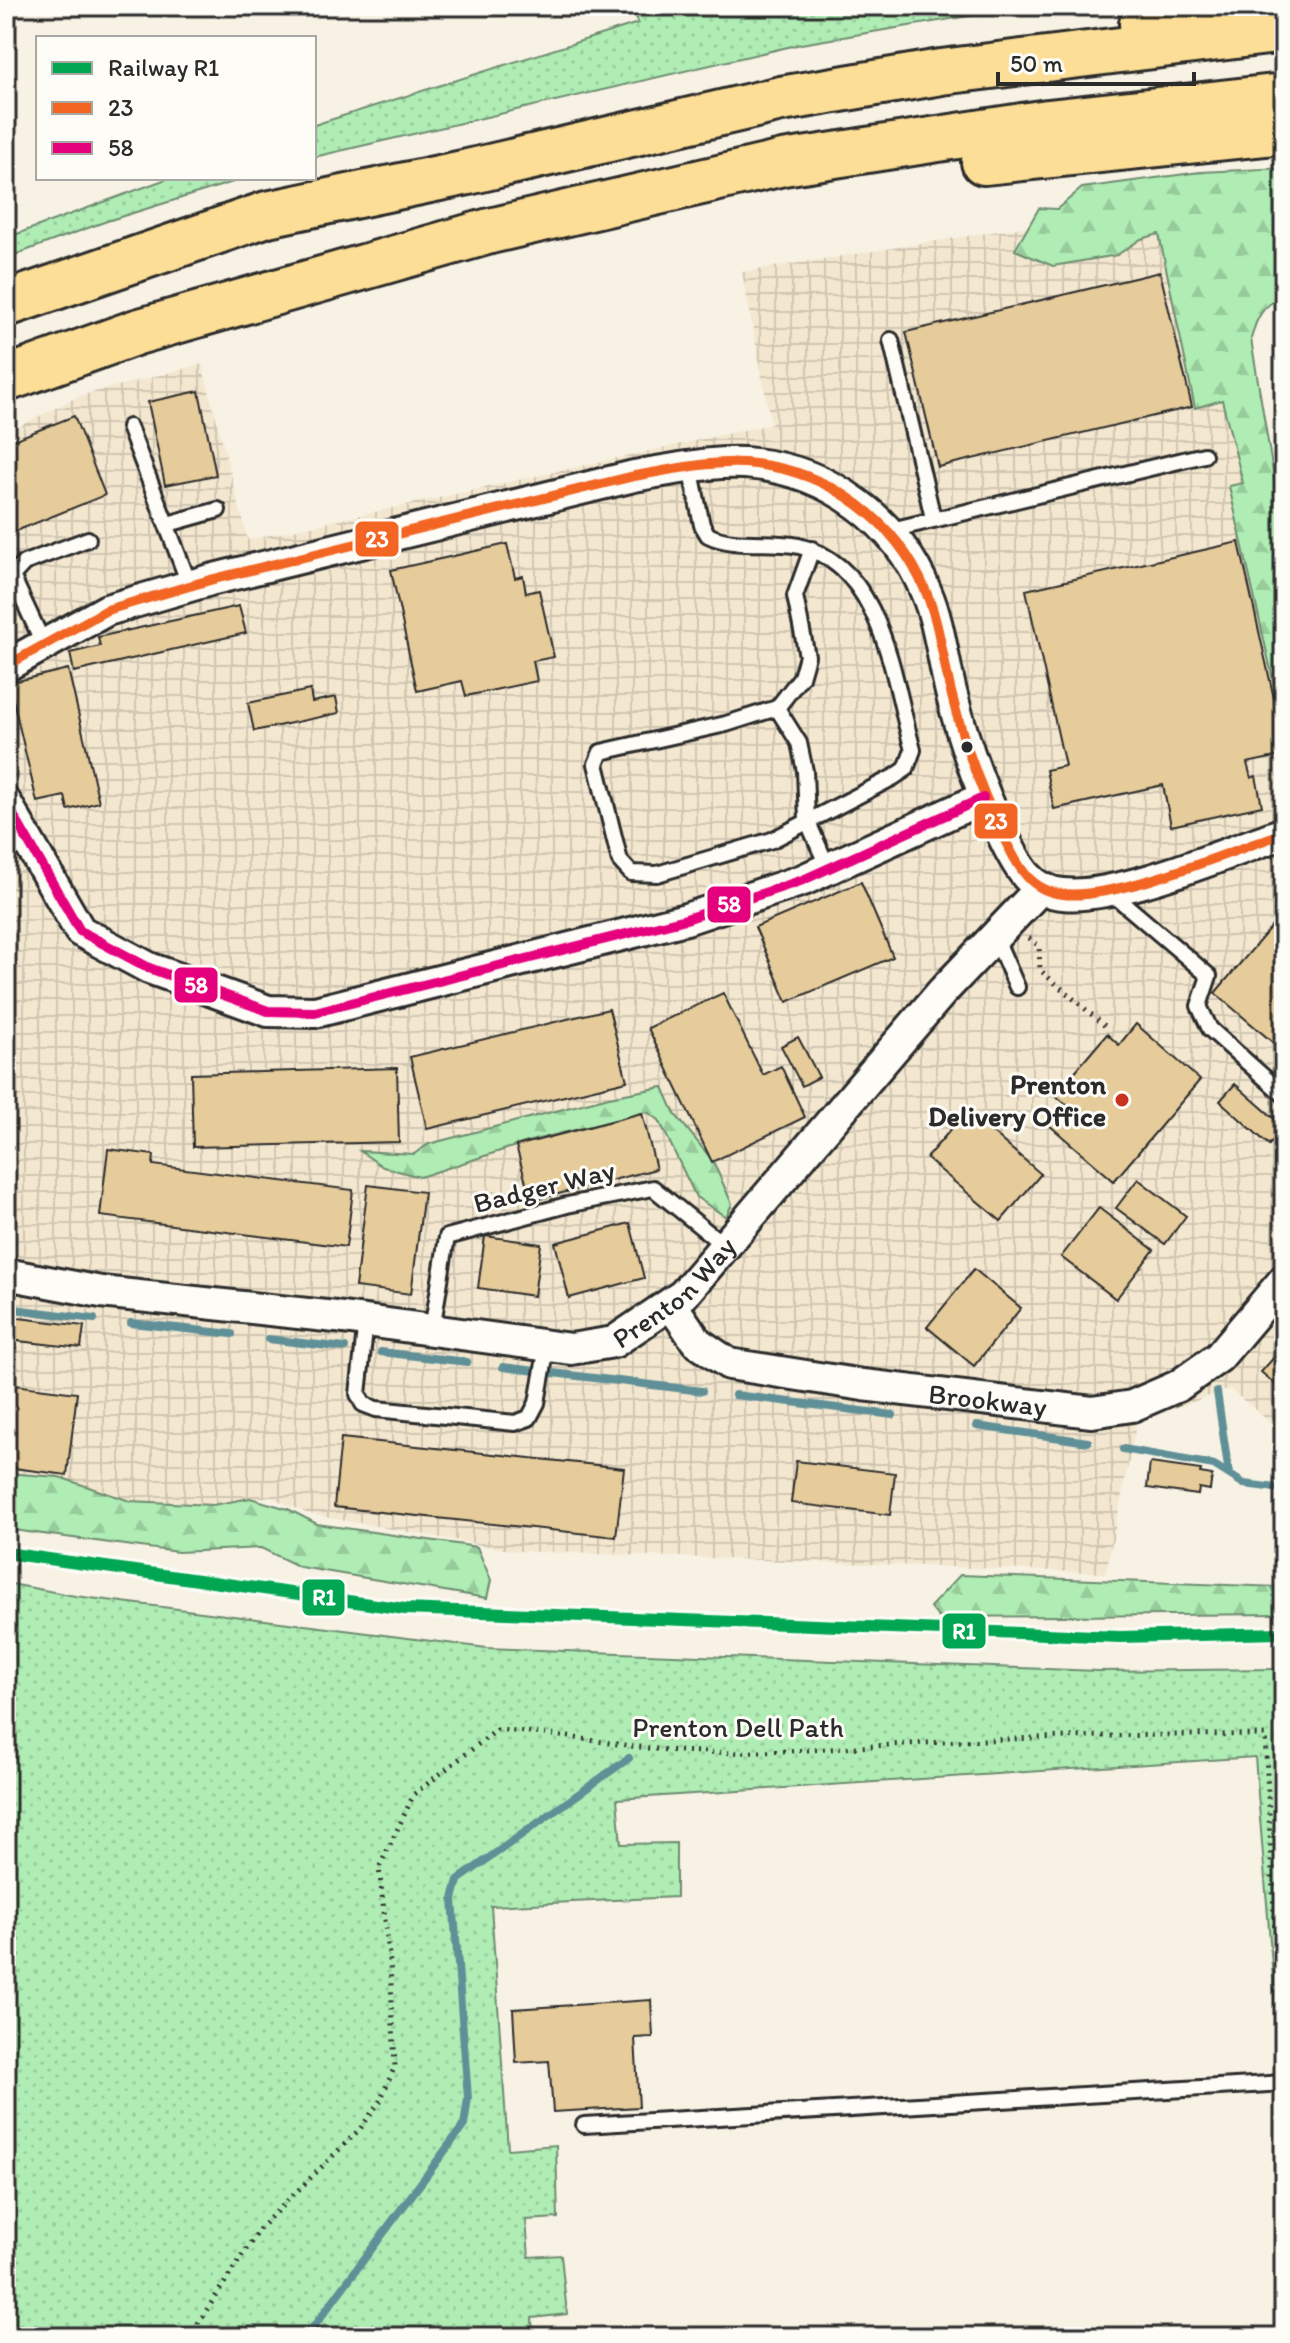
<svg xmlns="http://www.w3.org/2000/svg" width="1290" height="2343" font-family="Itim,sans-serif">
<style>
.industrial{fill:url(#industrial-grid)}
.grass{fill:url(#grass-dots);stroke:#6d8c70;stroke-width:2}
.forest{fill:url(#forest-firs);stroke:#6d8c70;stroke-width:2}
.lines{fill:none;stroke-linecap:round;stroke-linejoin:round}
.stream{stroke:#609097;stroke-width:8}
.building{fill:#e6cc9b;stroke:#2b2b2b;stroke-width:2}
.lane-casing{stroke:#2b2b2b;stroke-width:20}
.street-casing{stroke:#2b2b2b;stroke-width:36}
.highway-casing{stroke:#2b2b2b;stroke-width:50}
.path{stroke:#2b2b2b;stroke-width:5;stroke-dasharray:2 6;stroke-linecap:butt}
.lane{stroke:#fdfcf7;stroke-width:14}
.street{stroke:#fdfcf7;stroke-width:30}
.highway{stroke:#fcde96;stroke-width:44}
.bus-1-casing{stroke:#fdfcf7;stroke-width:16}
.bus-2-casing{stroke:#fdfcf7;stroke-width:16}
.bus-1{stroke:#f26522;stroke-width:10}
.bus-2{stroke:#e5007d;stroke-width:10}
.rail-1-casing{stroke:#fdfcf7;stroke-width:18}
.rail-1{stroke:#00a651;stroke-width:12}
.bus-dot{fill:#2b2b2b;stroke:#fdfcf7;stroke-width:3}
.poi-dot{fill:#c8321e;stroke:#fdfcf7;stroke-width:3}
.labels{text-anchor:middle;stroke-width:6;stroke-linejoin:round;paint-order:stroke}
.poi-label{font-size:28px;font-weight:bold;fill:#2b2b2b;stroke:#fdfcf7;text-anchor:end}
.street-label{font-size:28px;fill:#2b2b2b;stroke:#fdfcf7}
.line-badge{stroke:#fdfcf7;stroke-width:3}
.badge-label{font-size:22px;text-anchor:middle;font-weight:bold;fill:#fff}
</style>
<defs>
<pattern id="industrial-grid" width="8" height="8" patternUnits="userSpaceOnUse" patternTransform="scale(2)"><rect width="8" height="8" fill="#f3e7cf"/><path d="M0 4h8M4 0v8" fill="none" stroke="#d0c6b2"/></pattern>
<pattern id="grass-dots" width="8" height="8" patternUnits="userSpaceOnUse" patternTransform="scale(2)"><rect width="8" height="8" fill="#afedb4"/><path d="M2 2h.1M6 6h.1" fill="none" stroke="#97cb9b" stroke-width="1.8" stroke-linecap="round"/></pattern>
<pattern id="forest-firs" width="22" height="20" patternUnits="userSpaceOnUse" patternTransform="scale(2)"><rect width="22" height="20" fill="#afedb4"/><path d="M5 1l3.5 6h-7zM16 11l3.5 6h-7z" fill="#97cb9b"/></pattern>
</defs>
<rect width="100%" height="100%" fill="#f8f2e5"/>
<filter id="ink" filterUnits="userSpaceOnUse"><feTurbulence type="fractalNoise" baseFrequency=".0125" numOctaves="2"/><feDisplacementMap in="SourceGraphic" scale="16" xChannelSelector="R" yChannelSelector="G"/><feConvolveMatrix kernelMatrix="1 2 1 2 8 2 1 2 1" color-interpolation-filters="sRGB"/></filter>
<g filter="url(#ink)">
<polygon class="industrial" points="1212,197 1284,565 1284,1434 1230,1389 1137,1421 1106,1573 515,1551 330,1518 306,1513 269,1496 153,1527 6,1478 6,433 79,396 202,364 248,540 771,424 742,272"/>
<g class="grass">
<polygon points="634,6 1028,6 801,44 314,157 314,125 638,23"/>
<polygon points="169,178 246,178 107,221 6,258 6,238"/>
<polygon points="6,1583 75,1596 487,1648 1098,1671 1284,1669 1284,2064 1280,2064 1255,1757 617,1799 621,1844 676,1843 676,1897 491,1906 508,2149 556,2145 558,2218 526,2220 529,2257 561,2255 567,2314 532,2318 533,2337 6,2337"/>
</g>
<g class="forest">
<path d="M 1284,168 L 1284,296 C 1263,304 1256,318 1251,339 L 1284,539 L 1284,760 L 1277,697 L 1229,486 L 1243,483 L 1222,400 L 1195,408 L 1159,234 L 1141,239 L 1117,255 L 1053,266 L 1015,250 L 1039,208 L 1057,209 L 1082,188 L 1200,172 Z"/>
<polygon points="663,1087 675,1114 713,1161 732,1204 726,1217 696,1197 659,1120 647,1112 534,1140 420,1177 383,1167 360,1151 414,1154 429,1144 609,1097"/>
<polygon points="6,1473 59,1477 130,1501 213,1505 250,1498 288,1509 317,1524 477,1547 491,1580 487,1598 300,1567 261,1548 178,1552 6,1529"/>
<polygon points="960,1575 1280,1587 1284,1576 1284,1614 938,1617 930,1607"/>
</g>
<g class="lines">
<g class="stream">
<polyline points="6,1308 94,1319"/>
<polyline points="131,1323 232,1334"/>
<polyline points="268,1339 345,1348"/>
<polyline points="381,1352 467,1362"/>
<polyline points="503,1367 702,1391"/>
<polyline points="1217,1392 1229,1474"/>
<polyline points="735,1395 893,1415"/>
<polyline points="977,1426 1088,1442"/>
<polyline points="1123,1449 1214,1465 1244,1484 1284,1489"/>
<polyline points="306,2337 464,2125 468,2098 453,1899 458,1880 629,1758"/>
</g>
</g>
<g class="building">
<polygon points="1160,272 1192,407 938,467 906,332"/>
<polygon points="199,391 216,475 165,485 148,402"/>
<polygon points="74,416 105,495 6,535 6,443"/>
<polygon points="1239,542 1284,743 1284,755 1247,763 1251,778 1256,776 1262,806 1171,826 1163,785 1054,809 1046,770 1065,766 1026,590"/>
<polygon points="507,544 515,578 523,576 526,593 539,590 554,657 533,661 537,681 466,696 462,681 417,691 391,570"/>
<polygon points="239,606 246,633 74,672 70,653 100,646 98,637"/>
<polygon points="68,669 99,802 68,810 65,796 37,802 9,683"/>
<polygon points="310,690 312,702 336,697 339,713 254,731 248,703"/>
<polygon points="861,882 893,957 787,1002 755,927"/>
<polygon points="1284,912 1284,1052 1215,993"/>
<polygon points="723,993 763,1075 781,1066 805,1117 712,1162 648,1028"/>
<polygon points="609,1009 627,1081 427,1129 410,1057"/>
<polygon points="1136,1024 1200,1080 1114,1181 1049,1125 1067,1105 1055,1095 1107,1034 1119,1045"/>
<polygon points="798,1037 819,1077 802,1086 781,1046"/>
<polygon points="397,1068 399,1142 193,1147 191,1074"/>
<polygon points="1235,1084 1284,1127 1269,1145 1220,1101"/>
<polygon points="967,1111 1041,1174 1001,1221 926,1158"/>
<polygon points="642,1113 656,1169 531,1201 516,1146"/>
<polygon points="108,1149 154,1155 153,1165 353,1190 346,1247 100,1216"/>
<polygon points="1138,1179 1186,1216 1165,1244 1116,1208"/>
<polygon points="368,1185 424,1192 411,1294 355,1287"/>
<polygon points="1099,1208 1154,1250 1116,1299 1061,1257"/>
<polygon points="630,1223 644,1278 569,1298 555,1243"/>
<polygon points="485,1236 541,1244 534,1296 478,1288"/>
<polygon points="974,1269 1021,1308 974,1366 927,1327"/>
<polygon points="11,1317 84,1326 81,1348 9,1340"/>
<polygon points="1284,1346 1284,1392 1261,1372"/>
<polygon points="6,1384 77,1393 67,1475 6,1467"/>
<polygon points="341,1438 624,1468 616,1537 334,1507"/>
<polygon points="796,1461 895,1473 890,1515 791,1503"/>
<polygon points="1150,1463 1201,1470 1200,1473 1212,1475 1210,1490 1199,1488 1198,1495 1147,1488"/>
<polygon points="651,2000 653,2037 635,2038 639,2107 553,2112 549,2061 516,2063 513,2009"/>
</g>
<g class="lines">
<g class="lane-casing">
<g id="lane">
<polyline points="891,340 933,518"/>
<polyline points="129,427 190,586"/>
<path d="M 690,467 L 702,525 L 708,535 C 733,548 771,540 799,546 C 884,566 893,682 913,750 L 906,769 L 894,777 L 772,840 L 657,874 L 631,873 L 620,861 L 596,764 L 601,752 L 726,724 L 777,708 L 801,677 L 807,656 L 795,596 L 812,549"/>
<polyline points="168,524 218,510"/>
<polyline points="887,531 1204,455"/>
<polyline points="44,645 12,576 24,563 88,539"/>
<polyline points="777,708 799,743 805,771 807,820 828,868"/>
<polyline points="1108,890 1209,976 1199,1006 1210,1029 1284,1095"/>
<polyline points="996,939 1017,987"/>
<polyline points="366,1321 358,1394 363,1404 376,1409 515,1423 529,1418 537,1403 547,1346"/>
<polyline points="432,1330 447,1237 567,1205 653,1188 726,1247"/>
<polyline points="584,2125 1284,2083"/>
</g>
</g>
<g class="street-casing">
<g id="street">
<path d="M 6,666 L 107,610 L 210,580 L 634,476 C 672,470 716,459 755,464 C 830,472 897,521 926,592 C 939,622 943,660 951,692 C 964,745 981,791 1005,840 C 1018,866 1030,891 1063,894 C 1117,900 1229,852 1284,833"/>
<polyline points="6,803 80,931 149,968 268,1011 315,1012 686,919 803,880 983,798"/>
<path id="s1" d="M 6,1274 L 101,1292 L 336,1317 L 571,1349 L 614,1342 L 683,1295 L 942,992 L 1040,889"/>
<path id="s2" d="M 671,1304 L 697,1342 L 729,1364 L 863,1385 L 1092,1412 L 1132,1406 L 1178,1386 L 1219,1357 L 1284,1280"/>
</g>
</g>
<g class="highway-casing">
<g id="highway">
<polyline points="1142,24 1215,6"/>
<polyline points="984,162 1284,131"/>
<polyline points="6,304 267,214 468,172 781,99 941,72 1284,30"/>
<polyline points="6,379 137,332 490,231 783,163 1048,122 1284,96"/>
</g>
</g>
<g class="path">
<polyline points="1029,938 1039,946 1040,970 1105,1026"/>
<path d="M 189,2337 L 261,2227 L 360,2129 L 380,2101 L 395,2066 L 390,1963 L 379,1868 L 414,1794 L 497,1730 C 565,1733 632,1750 701,1752 C 771,1754 838,1748 907,1744 C 1027,1737 1146,1734 1265,1735 L 1282,2067"/>
</g>
<use href="#lane" class="lane"/>
<use href="#street" class="street"/>
<use href="#highway" class="highway"/>
<g class="bus-1-casing">
<path id="bus-1" d="M 6,666 L 107,610 L 210,580 L 634,476 C 672,470 716,459 755,464 C 830,472 897,521 926,592 C 939,622 943,660 951,692 C 964,745 981,791 1005,840 C 1018,866 1030,891 1063,894 C 1117,900 1229,852 1284,833"/>
</g>
<g class="bus-2-casing">
<polyline id="bus-2" points="6,803 80,931 149,968 268,1011 315,1012 686,919 803,880 983,798"/>
</g>
<use href="#bus-1" class="bus-1"/>
<use href="#bus-2" class="bus-2"/>
<g class="rail-1-casing">
<polyline id="rail-1" points="6,1553 405,1609 1120,1637 1284,1633"/>
</g>
<use href="#rail-1" class="rail-1"/>
</g>
</g>
<circle class="bus-dot" cx="967" cy="747" r="7"/>
<circle class="poi-dot" cx="1122" cy="1100" r="8"/>
<g class="labels">
<g class="poi-label">
<text x="1106" y="1094">Prenton<tspan x="1106" dy="32">Delivery Office</tspan></text>
</g>
<g class="street-label">
<text transform="translate(544 1186) rotate(-14)" y="10">Badger Way</text>
<text dy="10" stroke="none"><textPath href="#s1" startOffset="692">Prenton Way</textPath></text>
<text dy="10" stroke="none"><textPath href="#s2" startOffset="346">Brookway</textPath></text>
<text x="738" y="1737">Prenton Dell Path</text>
</g>
</g>
<g class="line-badge">
<rect x="354" y="520" width="46" height="38" rx="8" fill="#f26522"/>
<rect x="973" y="802" width="46" height="38" rx="8" fill="#f26522"/>
<rect x="706" y="885" width="46" height="39" rx="8" fill="#e5007d"/>
<rect x="173" y="966" width="46" height="38" rx="8" fill="#e5007d"/>
<rect x="301" y="1578" width="45" height="39" rx="8" fill="#00a651"/>
<rect x="941" y="1612" width="46" height="38" rx="8" fill="#00a651"/>
</g>
<g class="badge-label">
<text x="377" y="547">23</text>
<text x="996" y="829">23</text>
<text x="729" y="912">58</text>
<text x="196" y="993">58</text>
<text x="324" y="1605">R1</text>
<text x="964" y="1639">R1</text>
</g>
<rect width="1290" height="2343" fill="none" stroke="#fdfcf7" stroke-width="32"/>
<rect x="16" y="16" width="1258" height="2311" fill="none" stroke="#2b2b2b" stroke-width="3" filter="url(#ink)"/>
<rect x="36" y="36" width="280" height="144" fill="#fdfcf7" stroke="#a9a8a5" stroke-width="2"/>
<rect x="52" y="62" width="40" height="12" fill="#00a651" stroke="#a9a8a5" stroke-width="2"/>
<text x="108" y="76" font-size="24" fill="#2b2b2b">Railway R1</text>
<rect x="52" y="102" width="40" height="12" fill="#f26522" stroke="#a9a8a5" stroke-width="2"/>
<text x="108" y="116" font-size="24" fill="#2b2b2b">23</text>
<rect x="52" y="142" width="40" height="12" fill="#e5007d" stroke="#a9a8a5" stroke-width="2"/>
<text x="108" y="156" font-size="24" fill="#2b2b2b">58</text>
<path d="M998 72v12h196v-12" fill="none" stroke="#2b2b2b" stroke-width="4"/>
<text x="1010" y="72" font-size="24" fill="#2b2b2b" stroke="#fdfcf7" stroke-width="6" paint-order="stroke">50 m</text>
</svg>
